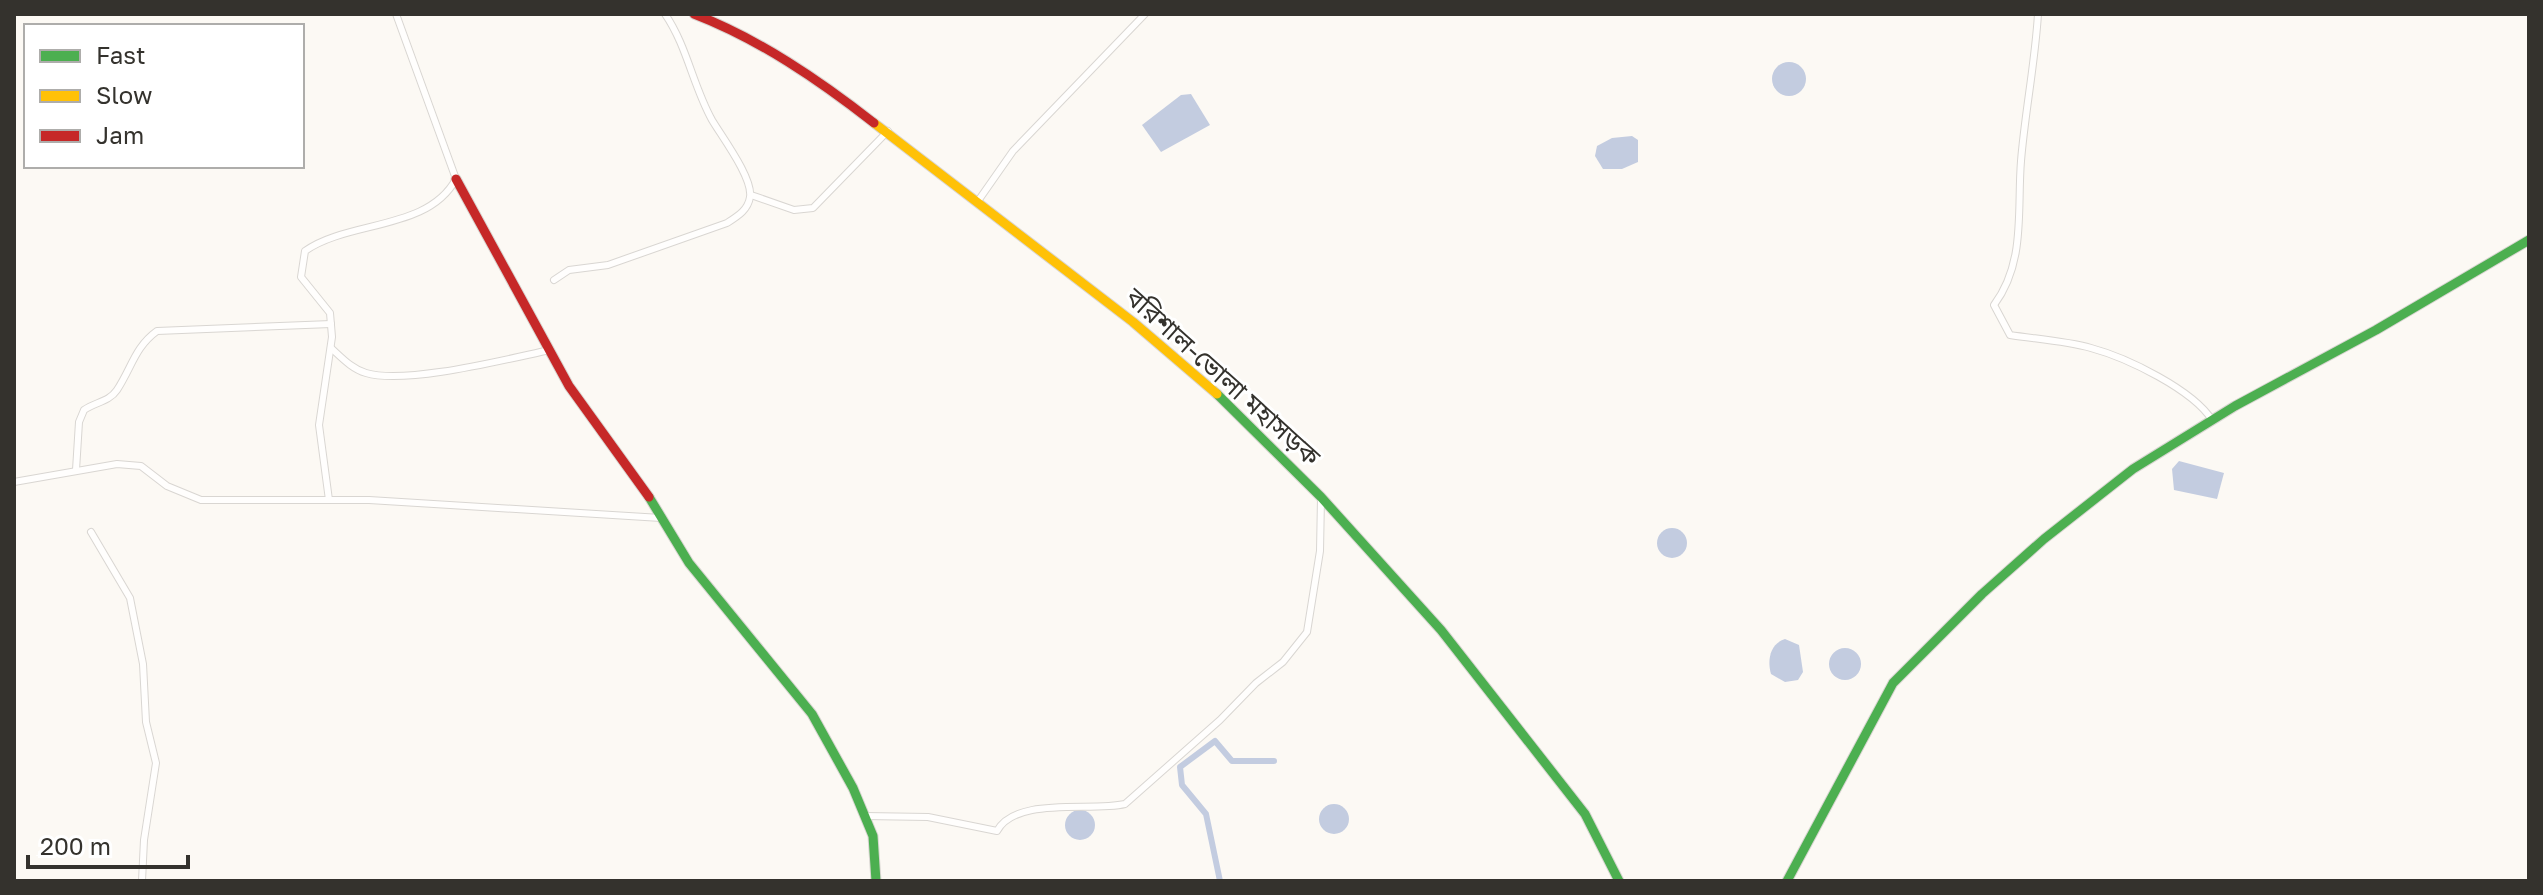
<svg xmlns="http://www.w3.org/2000/svg" width="2543" height="895" font-family="'Golos Text','Noto Sans Bengali',sans-serif">
<style>
.water{fill:#c3cce0}
.lines{fill:none;stroke-linecap:round;stroke-linejoin:round}
.canal{stroke:#c3cce0;stroke-width:6}
.street-casing{stroke:#d9d6d2;stroke-width:8}
.fast-casing{stroke:#d9d6d2;stroke-width:11}
.slow-casing{stroke:#d9d6d2;stroke-width:11}
.jam-casing{stroke:#d9d6d2;stroke-width:11}
.street{stroke:#fffefd;stroke-width:6}
.fast{stroke:#4caf50;stroke-width:9}
.slow{stroke:#ffc107;stroke-width:9}
.jam{stroke:#c62828;stroke-width:9}
.labels{text-anchor:middle;stroke-width:6;stroke-linejoin:round;paint-order:stroke}
.street-label{font-size:26px;fill:#34322d;stroke:#fff}
</style>
<rect width="100%" height="100%" fill="#fcf9f4"/>
<g class="water">
<circle cx="1789" cy="79" r="17"/>
<polygon points="1191,94 1210,125 1161,152 1142,125 1181,95"/>
<polygon points="1632,136 1638,140 1638,162 1622,169 1603,169 1595,156 1597,146 1612,138"/>
<polygon points="2179,461 2224,473 2217,499 2174,490 2172,469"/>
<circle cx="1672" cy="543" r="15"/>
<path d="M 1785,639 L 1799,645 L 1803,672 L 1798,680 L 1785,682 L 1771,674 C 1767,660 1770,644 1785,639 Z"/>
<circle cx="1845" cy="664" r="16"/>
<circle cx="1334" cy="819" r="15"/>
<circle cx="1080" cy="825" r="15"/>
</g>
<g class="lines">
<polyline class="canal" points="1220,881 1206,814 1182,785 1180,767 1215,741 1232,761 1274,761"/>
<g class="street-casing">
<g id="street">
<path d="M 2038,14 C 2035,63 2025,112 2021,161 C 2017,210 2026,262 1994,305 L 2010,335 C 2036,339 2066,341 2091,348 C 2128,358 2193,390 2212,420"/>
<polyline points="751,195 794,210 813,208 888,131"/>
<polyline points="978,201 1013,151 1145,14"/>
<path d="M 554,280 L 569,270 L 608,265 L 727,223 C 738,216 748,210 750,197 C 753,178 722,137 712,120 C 693,86 687,46 665,14"/>
<path d="M 331,348 C 342,358 352,369 366,373 C 406,385 507,359 550,350"/>
<path d="M 76,470 L 79,422 L 84,410 C 95,402 109,402 117,390 C 132,367 135,347 157,331 L 331,324"/>
<polyline points="14,482 117,464 141,466 167,486 201,500 369,500 661,518"/>
<path d="M 329,500 L 319,425 L 332,337 L 330,313 L 301,277 L 305,251 C 349,220 428,231 456,179 L 396,14"/>
<polyline points="91,532 130,598 143,664 146,722 156,763 144,840 142,881"/>
<path d="M 865,816 L 928,817 L 997,831 C 1016,796 1091,812 1125,804 L 1220,720 L 1256,683 L 1283,662 L 1307,632 L 1320,551 L 1321,498"/>
</g>
</g>
<g class="fast-casing">
<g id="fast">
<polyline points="1217,394 1321,497 1441,630 1585,814 1619,881"/>
<polyline points="649,497 689,563 812,714 853,788 873,836 876,881"/>
<polyline points="1787,881 1893,683 1982,594 2044,539 2133,469 2235,406 2376,330 2529,240"/>
</g>
</g>
<g class="slow-casing">
<polyline id="slow" points="874,123 1133,322 1217,394"/>
</g>
<g class="jam-casing">
<g id="jam">
<path d="M 694,14 C 759,39 819,80 874,123"/>
<polyline points="456,179 569,386 649,497"/>
</g>
</g>
<use href="#street" class="street"/>
<use href="#fast" class="fast"/>
<use href="#slow" class="slow"/>
<use href="#jam" class="jam"/>
</g>
<g class="labels">
<g class="street-label">
<text transform="translate(1223 377) rotate(42)" y="9">বরিশাল-ভোলা মহাসড়ক</text>
</g>
</g>
<rect width="2543" height="895" fill="none" stroke="#34322d" stroke-width="32"/>
<rect x="24" y="24" width="280" height="144" fill="#ffffff" stroke="#aeadab" stroke-width="2"/>
<rect x="40" y="50" width="40" height="12" fill="#4caf50" stroke="#aeadab" stroke-width="2"/>
<text x="96" y="64" font-size="24" fill="#34322d">Fast</text>
<rect x="40" y="90" width="40" height="12" fill="#ffc107" stroke="#aeadab" stroke-width="2"/>
<text x="96" y="104" font-size="24" fill="#34322d">Slow</text>
<rect x="40" y="130" width="40" height="12" fill="#c62828" stroke="#aeadab" stroke-width="2"/>
<text x="96" y="144" font-size="24" fill="#34322d">Jam</text>
<path d="M28 855v12h160v-12" fill="none" stroke="#34322d" stroke-width="4"/>
<text x="40" y="855" font-size="24" fill="#34322d" stroke="#ffffff" stroke-width="6" paint-order="stroke">200 m</text>
</svg>
